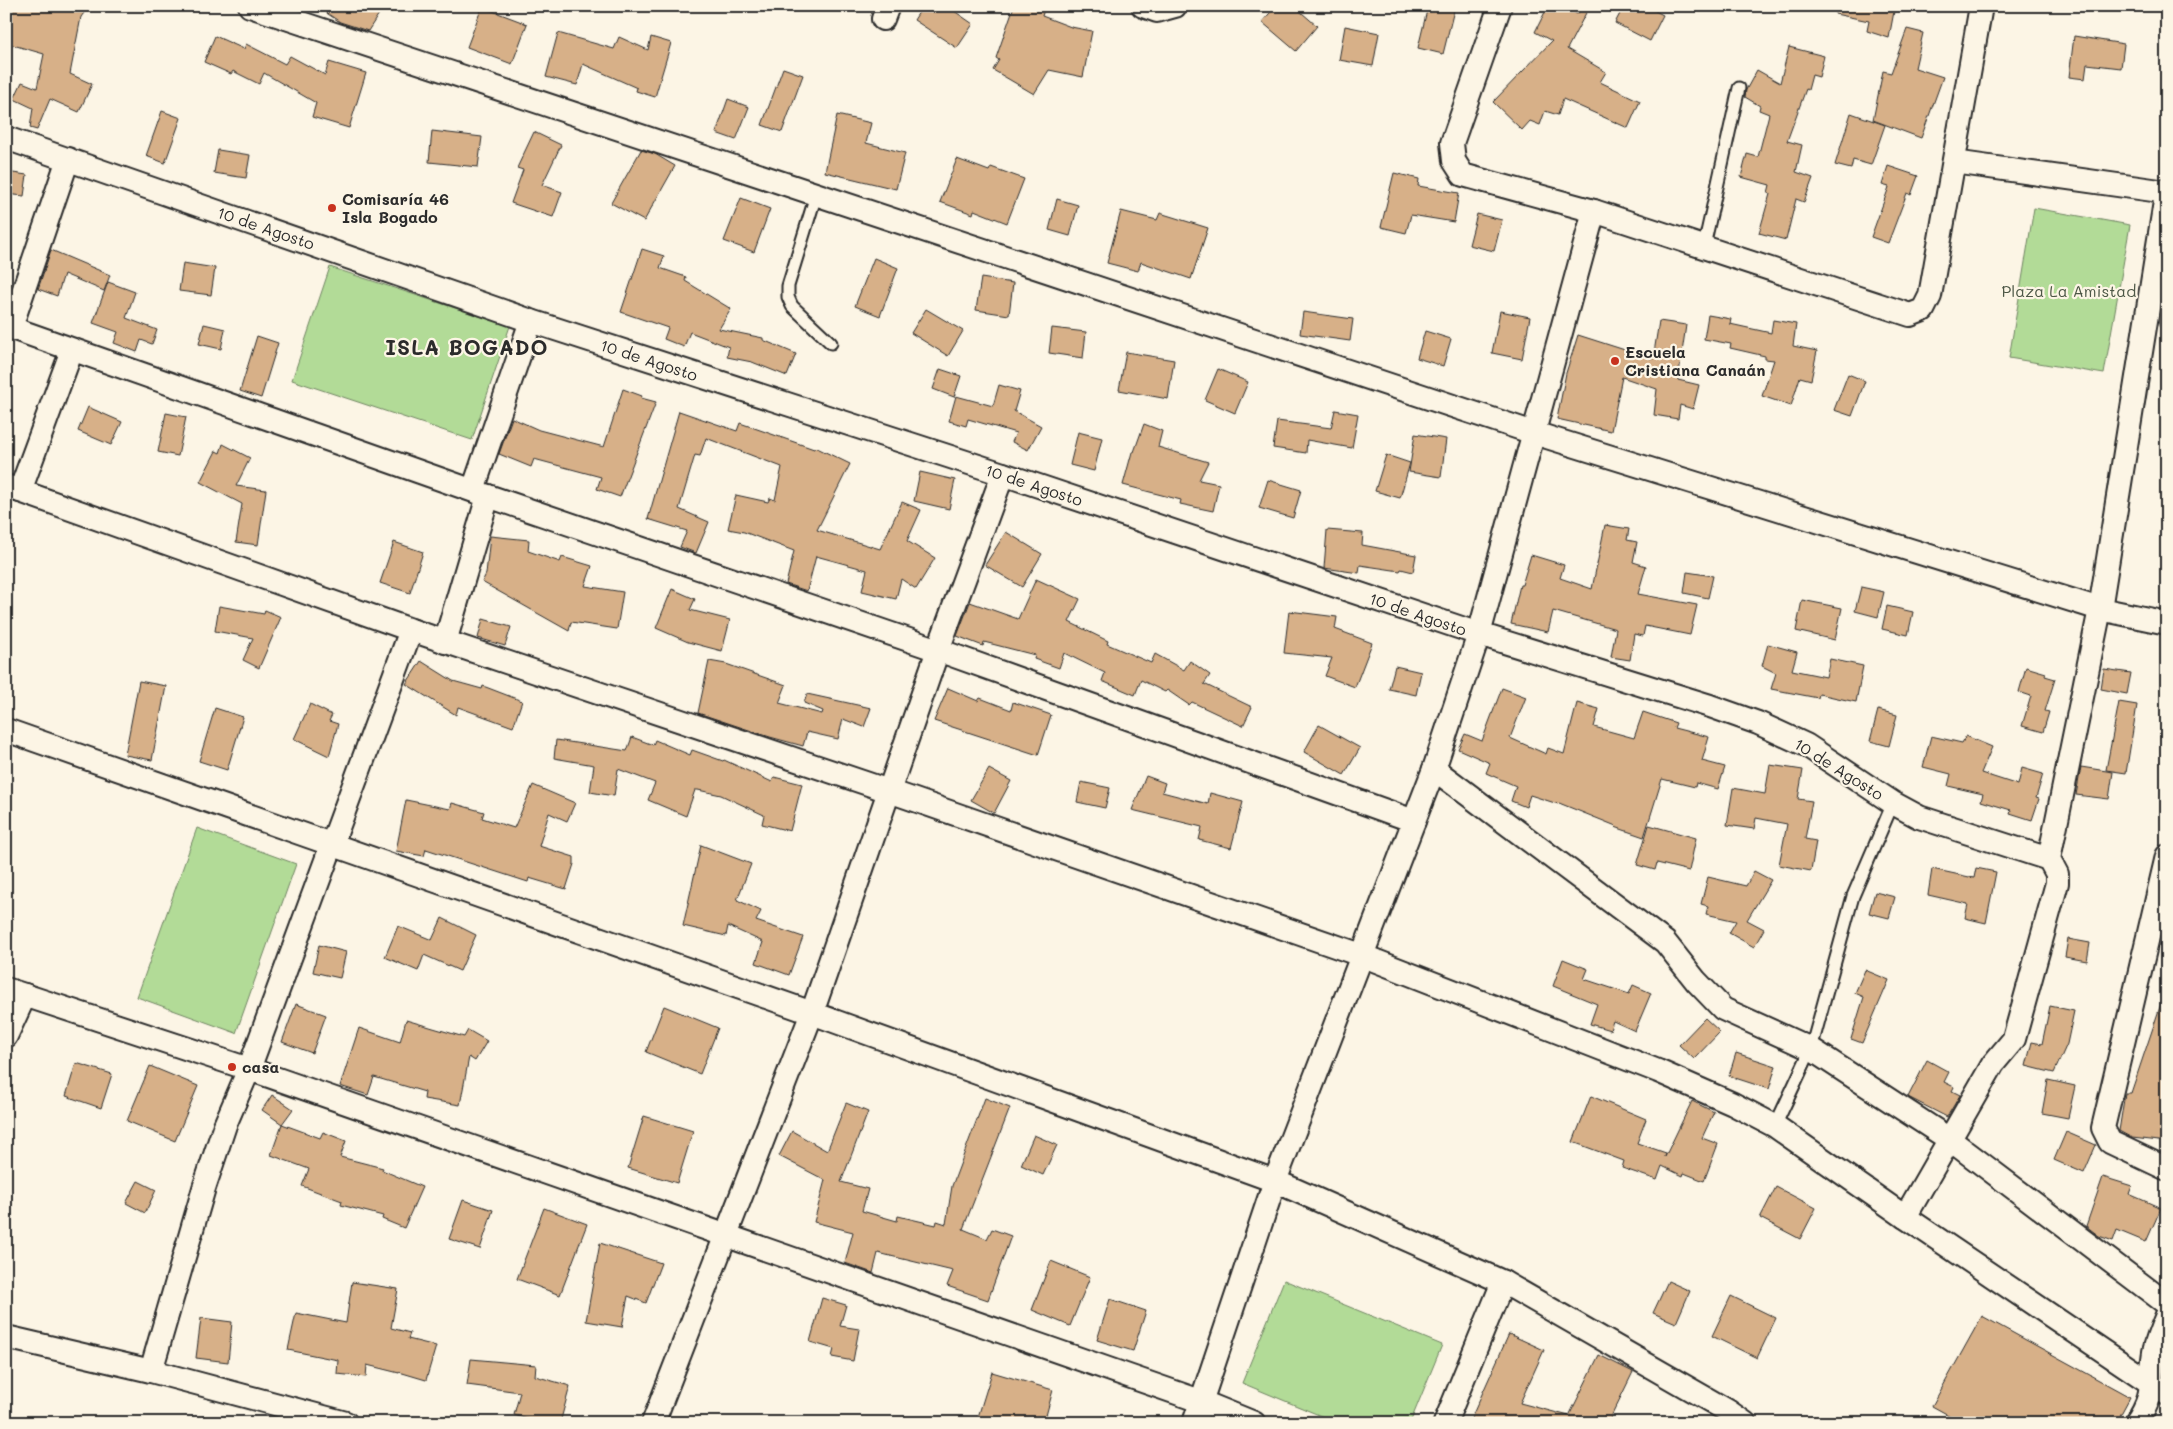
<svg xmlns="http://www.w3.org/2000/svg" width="2173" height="1429" font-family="Mali,sans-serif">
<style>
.green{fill:#b2db97;stroke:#6e8361}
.building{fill:#d7b088;stroke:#2b2b2b}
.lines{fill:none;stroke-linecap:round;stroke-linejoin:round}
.lane-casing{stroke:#2b2b2b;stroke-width:15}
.street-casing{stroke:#2b2b2b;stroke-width:26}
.lane{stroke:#fcf5e5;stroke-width:11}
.street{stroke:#fcf5e5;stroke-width:22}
.poi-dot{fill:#c8321e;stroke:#fcf5e5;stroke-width:2}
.labels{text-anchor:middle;stroke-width:4.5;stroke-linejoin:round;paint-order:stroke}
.poi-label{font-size:16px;font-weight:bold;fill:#2b2b2b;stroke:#fcf5e5;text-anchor:start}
.street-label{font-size:16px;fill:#2b2b2b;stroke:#fcf5e5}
.park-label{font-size:16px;fill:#4d5746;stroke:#fcf5e5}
.district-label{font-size:21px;font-weight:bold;letter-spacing:1px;fill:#2b2b2b;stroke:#fcf5e5}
</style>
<rect width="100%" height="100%" fill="#fcf5e5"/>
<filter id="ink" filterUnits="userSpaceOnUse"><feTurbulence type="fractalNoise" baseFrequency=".02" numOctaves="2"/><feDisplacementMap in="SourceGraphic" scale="10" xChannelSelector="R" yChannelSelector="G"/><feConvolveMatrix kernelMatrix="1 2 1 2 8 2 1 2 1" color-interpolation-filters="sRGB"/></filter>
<g filter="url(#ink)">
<g class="green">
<polygon points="2034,208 2130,225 2104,374 2009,358"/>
<polygon points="330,267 510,326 472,440 292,380"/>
<polygon points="197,828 296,864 236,1033 137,997"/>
<polygon points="1284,1280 1442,1345 1410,1423 1338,1423 1242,1383"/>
</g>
<g class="building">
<polygon points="6,6 89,6 81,17 70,74 92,84 79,112 50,99 37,130 30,128 33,108 14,99 22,82 37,88 44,54 6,43"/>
<polygon points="316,6 384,6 368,31 340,22"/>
<polygon points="923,6 947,6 973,24 957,48 914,20"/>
<polygon points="1014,6 1045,6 1042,16 1071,27 1092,31 1083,77 1049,70 1034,94 993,70 999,60 996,58"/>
<polygon points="1276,6 1294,6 1317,26 1296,51 1262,22"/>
<polygon points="1428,6 1455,6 1443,54 1418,48"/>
<polygon points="1548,6 1563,6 1577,14 1583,8 1587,11 1567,49 1606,72 1600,82 1640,101 1628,128 1563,99 1558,115 1545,111 1540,125 1530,121 1522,130 1493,102 1552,41 1535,32"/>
<polygon points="1624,6 1646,6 1663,15 1650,41 1615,23"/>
<polygon points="1836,6 1895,6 1889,38 1867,31 1869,21 1835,14"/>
<polygon points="482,7 527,24 512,64 467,47"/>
<polygon points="1345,26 1379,33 1373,66 1339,60"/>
<polygon points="1907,29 1923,33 1915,68 1943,77 1921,138 1873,120 1883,71 1891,73"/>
<polygon points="558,33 614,49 619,37 648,50 651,37 671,43 655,97 636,91 637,88 583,64 577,85 546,77"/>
<polygon points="215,36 244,49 246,44 285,64 290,56 325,75 329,62 366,73 349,128 312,117 316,103 264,73 259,84 233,71 231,74 204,62"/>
<polygon points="2074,36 2124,44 2121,68 2087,64 2085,79 2069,77"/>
<polygon points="1789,47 1824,56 1819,77 1812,75 1808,90 1806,89 1787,141 1802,145 1796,172 1813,178 1804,202 1796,199 1786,240 1759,233 1770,194 1768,193 1770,185 1741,177 1747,154 1758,157 1769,114 1759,110 1760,106 1745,97 1746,90 1757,70 1780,83"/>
<polygon points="783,68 803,75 782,132 762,125"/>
<polygon points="728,99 749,107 736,140 716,133"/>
<polygon points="162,111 181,118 165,163 146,156"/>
<polygon points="1851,113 1885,125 1871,165 1853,160 1851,169 1835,165"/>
<polygon points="837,115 871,123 866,143 905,153 896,189 825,172"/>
<polygon points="432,131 482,137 478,167 429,162"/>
<polygon points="534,132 561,145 542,185 562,192 553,217 511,203 523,170 517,168"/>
<polygon points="218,150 250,155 246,178 214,173"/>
<polygon points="641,150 655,154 675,166 644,221 611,203"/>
<polygon points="957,159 989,171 991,167 1024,179 1007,223 974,210 973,214 940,202"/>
<polygon points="1888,166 1918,176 1911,195 1907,193 1888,243 1871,237 1889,187 1882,185"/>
<polygon points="6,172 27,175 24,196 6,194"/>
<polygon points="1394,173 1419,179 1418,186 1459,193 1454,222 1411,215 1406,233 1381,227"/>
<polygon points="741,198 770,209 754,252 724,241"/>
<polygon points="1057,199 1078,205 1070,236 1049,230"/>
<polygon points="1121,211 1157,220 1160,213 1208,228 1191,279 1141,262 1138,271 1107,263"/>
<polygon points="1477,214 1502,220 1494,251 1469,245"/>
<polygon points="642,249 664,256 660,268 686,277 685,281 731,309 719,329 763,338 763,340 796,354 787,376 752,362 727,357 729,347 690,332 684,347 664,339 668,328 621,312"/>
<polygon points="51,250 110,275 104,291 64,274 57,296 38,289"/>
<polygon points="874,258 898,268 880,316 855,306"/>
<polygon points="183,263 215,268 211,295 179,291"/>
<polygon points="981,278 1013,283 1009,315 976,310"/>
<polygon points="108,282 135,292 126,318 157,330 152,344 141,340 137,352 114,343 118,332 93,323"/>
<polygon points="926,309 963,331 948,356 911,333"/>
<polygon points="1500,311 1530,317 1522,359 1492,353"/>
<polygon points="1303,312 1353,319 1350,341 1300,334"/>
<polygon points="1708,315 1731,319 1730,324 1771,333 1773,320 1796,324 1793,346 1817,351 1811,380 1800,377 1791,406 1762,396 1774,360 1765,359 1765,356 1730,348 1731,344 1704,339"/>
<polygon points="1659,321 1686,325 1678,380 1699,385 1693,409 1680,405 1678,419 1654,415 1657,389 1622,377 1611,431 1557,419 1566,373 1578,335 1653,359"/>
<polygon points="204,324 225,329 221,349 199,344"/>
<polygon points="1052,328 1086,332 1083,358 1049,353"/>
<polygon points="1425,331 1451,339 1443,366 1417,358"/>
<polygon points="257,336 278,343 261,398 240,391"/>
<polygon points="1126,352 1174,360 1168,399 1119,390"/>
<polygon points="940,369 961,376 954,397 933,389"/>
<polygon points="1218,369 1248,382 1235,413 1205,400"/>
<polygon points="1848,374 1865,381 1852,416 1834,410"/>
<polygon points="999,385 1020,391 1014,411 1041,426 1028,450 1012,442 1016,433 968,419 966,426 949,421 956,396 993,406"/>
<polygon points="623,389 642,396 641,398 656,402 620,497 597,489 601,477 534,459 531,467 499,454 512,418 539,430 604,447"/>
<polygon points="88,407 122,422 111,445 78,431"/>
<polygon points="1335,410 1358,414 1352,448 1307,440 1306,453 1273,448 1277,421 1331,428"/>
<polygon points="679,411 737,431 740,423 814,449 815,447 850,464 817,530 880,549 902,502 921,510 907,541 935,558 916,589 901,579 896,599 862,591 867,570 816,556 807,591 786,584 794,551 744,532 728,529 736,495 768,502 770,498 775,500 782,467 706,438 700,456 695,455 679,509 709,522 696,553 680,547 687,531 648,519"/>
<polygon points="166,413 186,417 178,456 158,452"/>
<polygon points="1144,424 1162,431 1158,447 1208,462 1199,480 1219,484 1213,511 1180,504 1181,500 1123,485 1132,452 1134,452"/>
<polygon points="1078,432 1102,438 1094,471 1070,465"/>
<polygon points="1415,434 1446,439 1441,477 1409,472"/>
<polygon points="223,444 250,458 236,486 266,490 258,545 236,542 242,504 200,482 216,451 220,453"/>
<polygon points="1386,455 1410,463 1400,498 1375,491"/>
<polygon points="920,472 955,480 949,509 914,501"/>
<polygon points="1268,480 1301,490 1293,518 1259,508"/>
<polygon points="1605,525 1629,529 1627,540 1637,542 1633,562 1646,566 1638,594 1697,605 1690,635 1645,626 1643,636 1634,634 1630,660 1611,657 1616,629 1553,611 1548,632 1511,624 1520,585 1522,585 1531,555 1564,565 1560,578 1592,589"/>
<polygon points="1327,530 1363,533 1362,545 1416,555 1413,572 1401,569 1400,571 1360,565 1359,573 1324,568"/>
<polygon points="1006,532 1042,554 1022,587 985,565"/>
<polygon points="490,536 529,540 528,551 560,562 562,557 592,566 585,586 623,592 617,629 571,622 569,631 482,582 486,574"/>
<polygon points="394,542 423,552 410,593 380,583"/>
<polygon points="1687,572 1713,576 1708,598 1684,593"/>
<polygon points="1036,579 1080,599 1069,622 1108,641 1107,644 1151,663 1155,654 1184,670 1190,661 1210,675 1204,684 1252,707 1243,726 1192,702 1189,705 1167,690 1165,692 1141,680 1135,695 1102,681 1105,673 1064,653 1059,668 1034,659 1035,655 984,642 983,646 957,636 970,602 1018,619"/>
<polygon points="1861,587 1884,592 1878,617 1855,611"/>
<polygon points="672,589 695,599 690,610 730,620 722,651 688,642 656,628"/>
<polygon points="1802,600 1842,608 1835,640 1796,631"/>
<polygon points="219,606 264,614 265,610 281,617 259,668 243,660 253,638 215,631"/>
<polygon points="1887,606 1913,612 1908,635 1882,629"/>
<polygon points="1289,611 1337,617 1335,629 1372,643 1355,687 1325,676 1332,658 1284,653"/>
<polygon points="483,619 511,627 505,646 478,638"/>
<polygon points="1768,644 1797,652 1792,670 1826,677 1830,659 1863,666 1856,702 1819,694 1818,698 1771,689 1776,673 1762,666"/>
<polygon points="421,661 453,681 482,689 483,686 522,701 513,727 458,707 456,715 406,684"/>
<polygon points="709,661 726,664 786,685 779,703 822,714 823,711 804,703 807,694 871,708 864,727 843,719 838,739 807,732 803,746 770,737 698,713"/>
<polygon points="1395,666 1421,672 1416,695 1389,689"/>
<polygon points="2026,667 2046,673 2045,676 2055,679 2045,711 2049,712 2043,732 2022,726 2031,696 2019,692"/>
<polygon points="2104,669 2131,673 2127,694 2101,689"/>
<polygon points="139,681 166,686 152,760 125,755"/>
<polygon points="948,688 978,701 980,698 1011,710 1013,702 1051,715 1038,755 934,721"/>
<polygon points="1502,688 1526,697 1510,738 1546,754 1548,748 1564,754 1577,703 1599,709 1594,727 1634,738 1643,712 1676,723 1674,728 1709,737 1702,761 1725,767 1718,789 1696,783 1695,787 1662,779 1644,837 1615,827 1616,826 1559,803 1558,804 1530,795 1526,807 1511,801 1516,786 1486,773 1490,763 1458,749 1465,734 1482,741"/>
<polygon points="2119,702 2137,705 2126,773 2106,770"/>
<polygon points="310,704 332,715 329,721 338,724 329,756 294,739"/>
<polygon points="215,708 243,717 227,770 199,761"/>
<polygon points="1878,710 1897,715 1889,746 1870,741"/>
<polygon points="1319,725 1360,748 1344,775 1304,752"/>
<polygon points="1931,736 1962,743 1966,736 1992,747 1981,773 2018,785 2022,768 2043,774 2036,798 2039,799 2032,820 2010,813 2011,810 1981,801 1983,794 1948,786 1951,774 1923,767"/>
<polygon points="632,737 653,745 655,740 690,755 692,750 723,761 724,760 772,782 774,777 802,784 790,831 762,824 764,815 721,795 698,790 695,790 686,816 648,800 655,783 618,769 614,796 590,792 594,765 554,758 556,740 627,751"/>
<polygon points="1770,765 1803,770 1798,799 1812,801 1805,839 1816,841 1811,871 1779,865 1787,824 1756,818 1754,829 1727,825 1733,788 1765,794"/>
<polygon points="2081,767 2113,772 2109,799 2076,795"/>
<polygon points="989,769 1011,781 994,813 971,800"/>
<polygon points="1146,776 1165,783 1162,792 1208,804 1210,793 1243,802 1231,848 1199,840 1202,827 1132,810"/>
<polygon points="1081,782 1110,788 1105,808 1077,802"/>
<polygon points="533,785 575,803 567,821 549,813 539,846 574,857 574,864 566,889 529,878 528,882 426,849 424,856 396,851 406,800 450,809 452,803 484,812 482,818 514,828"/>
<polygon points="1649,825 1696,838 1689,871 1657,863 1655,870 1637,865"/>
<polygon points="701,845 751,864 737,900 761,911 756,921 803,937 789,975 756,963 763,942 728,926 726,936 683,926"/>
<polygon points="1976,868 1996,872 1986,923 1965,918 1968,904 1928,895 1932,869 1974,878"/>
<polygon points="1754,871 1771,880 1747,920 1764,929 1754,947 1729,933 1736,921 1706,914 1708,906 1701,904 1708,877 1746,886"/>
<polygon points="1875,892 1895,897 1889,918 1869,913"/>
<polygon points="442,918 476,935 460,971 424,955 418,971 385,957 398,926 432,940"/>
<polygon points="2068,939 2090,943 2087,961 2065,957"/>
<polygon points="319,945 346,952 340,978 313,972"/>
<polygon points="1563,959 1588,969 1584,979 1629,994 1633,985 1651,993 1635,1031 1613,1021 1610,1030 1590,1024 1597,1004 1553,986"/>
<polygon points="1865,970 1889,980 1862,1043 1851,1039 1864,997 1855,993"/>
<polygon points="2164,995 2167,996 2167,1142 2132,1138 2119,1131 2125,1093 2131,1093"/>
<polygon points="296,1004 326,1015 312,1053 282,1042"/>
<polygon points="664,1006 718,1028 700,1074 646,1052"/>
<polygon points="2050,1006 2074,1011 2067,1044 2054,1073 2026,1066 2032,1042 2042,1044"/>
<polygon points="1705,1018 1720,1032 1694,1059 1679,1045"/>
<polygon points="406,1020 464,1037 468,1030 487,1041 475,1061 469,1057 460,1105 424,1099 425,1092 374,1077 368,1095 340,1086 359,1028 400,1042"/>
<polygon points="1736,1053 1776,1066 1769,1089 1729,1076"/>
<polygon points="1927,1060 1949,1072 1944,1082 1954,1087 1952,1091 1960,1095 1947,1117 1908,1097"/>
<polygon points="76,1063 112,1074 101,1108 66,1096"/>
<polygon points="150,1066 198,1086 175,1141 127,1121"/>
<polygon points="2048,1080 2075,1086 2068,1118 2042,1113"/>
<polygon points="272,1095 293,1109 282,1124 262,1110"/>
<polygon points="1591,1096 1646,1119 1637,1143 1666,1153 1665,1157 1692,1101 1714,1112 1702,1138 1718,1144 1704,1181 1684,1173 1683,1176 1662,1166 1657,1180 1622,1168 1624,1161 1573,1142"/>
<polygon points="985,1098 1010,1108 963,1229 987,1239 992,1229 1011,1236 988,1300 947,1286 953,1271 878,1253 873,1273 845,1263 853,1232 814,1222 825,1180 779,1156 792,1131 827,1151 846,1103 868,1112 841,1182 868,1189 862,1211 897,1221 898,1216 936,1225 937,1221 946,1224 952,1186"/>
<polygon points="644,1116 693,1131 677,1183 628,1168"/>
<polygon points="282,1124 320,1138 323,1132 346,1141 340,1157 383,1168 382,1170 422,1187 404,1228 382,1219 383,1216 341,1205 342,1201 302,1186 309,1169 271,1155"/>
<polygon points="2066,1132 2096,1145 2084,1173 2054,1160"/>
<polygon points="1034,1135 1057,1145 1043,1175 1021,1165"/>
<polygon points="2103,1177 2132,1186 2129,1194 2161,1208 2146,1242 2117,1230 2113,1241 2099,1236 2086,1226"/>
<polygon points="138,1181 156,1190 145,1213 126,1203"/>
<polygon points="1776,1187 1816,1208 1800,1239 1760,1218"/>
<polygon points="463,1200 493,1210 480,1249 449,1239"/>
<polygon points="544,1208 587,1224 560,1295 517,1279"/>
<polygon points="600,1243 661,1263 646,1303 628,1296 622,1327 586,1321"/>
<polygon points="1051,1261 1090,1277 1070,1326 1032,1310"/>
<polygon points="1668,1281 1690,1291 1676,1323 1653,1313"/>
<polygon points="352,1282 398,1289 391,1328 410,1333 408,1339 436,1346 426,1380 399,1372 399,1373 367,1365 366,1377 337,1374 338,1360 288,1350 296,1313 346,1323"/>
<polygon points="1731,1296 1776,1318 1757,1358 1712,1336"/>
<polygon points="822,1298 846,1305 840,1326 859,1329 853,1361 832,1357 834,1349 810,1342"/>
<polygon points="1110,1299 1146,1311 1133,1351 1097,1340"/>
<polygon points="1982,1316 2130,1397 2116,1423 1963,1423 1932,1406"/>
<polygon points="201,1318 232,1322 228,1362 196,1358"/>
<polygon points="1509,1334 1544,1350 1520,1403 1569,1416 1599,1355 1633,1372 1608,1423 1469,1423"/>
<polygon points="471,1359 536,1365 535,1376 570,1386 560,1423 542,1423 514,1415 520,1392 467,1385"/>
<polygon points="992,1372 1053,1390 1044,1423 997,1423 978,1417"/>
</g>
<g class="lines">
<g class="lane-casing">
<g id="lane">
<polyline points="816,195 788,286 788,297 792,306 831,343"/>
<polyline points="1704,246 1739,88"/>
<polyline points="1775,1126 1811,1049 1853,896 1893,803"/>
</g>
</g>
<g class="street-casing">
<g id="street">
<polyline points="250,6 1534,433 2100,609 2167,623"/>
<polyline points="1143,6 1157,11 1175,6"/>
<polyline points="1500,6 1452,143 1454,161 1463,175 1594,211 1910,315 1923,310 1930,296 1981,6"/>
<polyline points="883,19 888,6"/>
<polyline points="6,138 531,321 1003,474 1479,634 1710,706 1758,723 1806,745 1893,803 1919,817 2049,859"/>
<polyline points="1954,162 2167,192"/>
<polyline points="6,326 488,496 938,650 1414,821"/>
<polyline points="11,327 68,159"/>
<polyline points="6,486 411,630 889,791 1361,955 1658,1071 1733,1104 1775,1126 1905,1217 2167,1394"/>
<polyline points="473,490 531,321"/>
<polyline points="20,491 72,350"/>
<polyline points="445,642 488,496"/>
<polyline points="6,730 812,1013 1275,1181 1503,1282 1728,1411 1745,1423"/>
<polyline points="1434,769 1665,942 1696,981 1723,1009 1811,1049 1949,1139 2167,1304"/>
<polyline points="2167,856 2103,1128 2110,1142 2167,1169"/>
<polyline points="6,989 249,1069 1200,1401 1254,1423"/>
<polyline points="6,1036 25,995"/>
<polyline points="1905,1217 1993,1064 2014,1039 2057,883 2057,874 2049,859 2100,609 2167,189"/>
<polyline points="6,1337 151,1371 346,1423"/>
<polyline points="151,1371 204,1188 225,1125 249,1069 411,630"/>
<polyline points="653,1423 812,1013 938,650 1003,474"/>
<polyline points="1194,1423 1275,1181 1434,769 1479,634 1594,211"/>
<polyline points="1445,1423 1503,1282"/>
<path d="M 2136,1423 C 2156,1393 2149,1384 2154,1352 C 2157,1339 2162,1327 2167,1315"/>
</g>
</g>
<use href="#lane" class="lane"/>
<use href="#street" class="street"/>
</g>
</g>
<g class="poi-dot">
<circle cx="332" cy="208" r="5"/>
<circle cx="1615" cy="361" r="5"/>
<circle cx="232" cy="1067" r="5"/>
</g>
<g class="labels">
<g class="poi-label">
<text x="342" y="205">Comisaría 46<tspan x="342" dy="18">Isla Bogado</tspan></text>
<text x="1625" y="358">Escuela<tspan x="1625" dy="18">Cristiana Canaán</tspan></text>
<text x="242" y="1073">casa</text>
</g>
<g class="street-label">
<text transform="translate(266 228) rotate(19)" y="6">10 de Agosto</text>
<text transform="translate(649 360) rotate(18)" y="6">10 de Agosto</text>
<text transform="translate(1034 485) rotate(18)" y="6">10 de Agosto</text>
<text transform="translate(1418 614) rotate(19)" y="6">10 de Agosto</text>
<text transform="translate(1839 769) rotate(32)" y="6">10 de Agosto</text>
</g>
<g class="park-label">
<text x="2069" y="297">Plaza La Amistad</text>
</g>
<g class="district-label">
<text x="467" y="355">ISLA BOGADO</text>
</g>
</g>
<rect width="2173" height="1429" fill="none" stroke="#fcf5e5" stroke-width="25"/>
<rect x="12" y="12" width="2148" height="1404" fill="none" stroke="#2b2b2b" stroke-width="2" filter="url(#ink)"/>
</svg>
